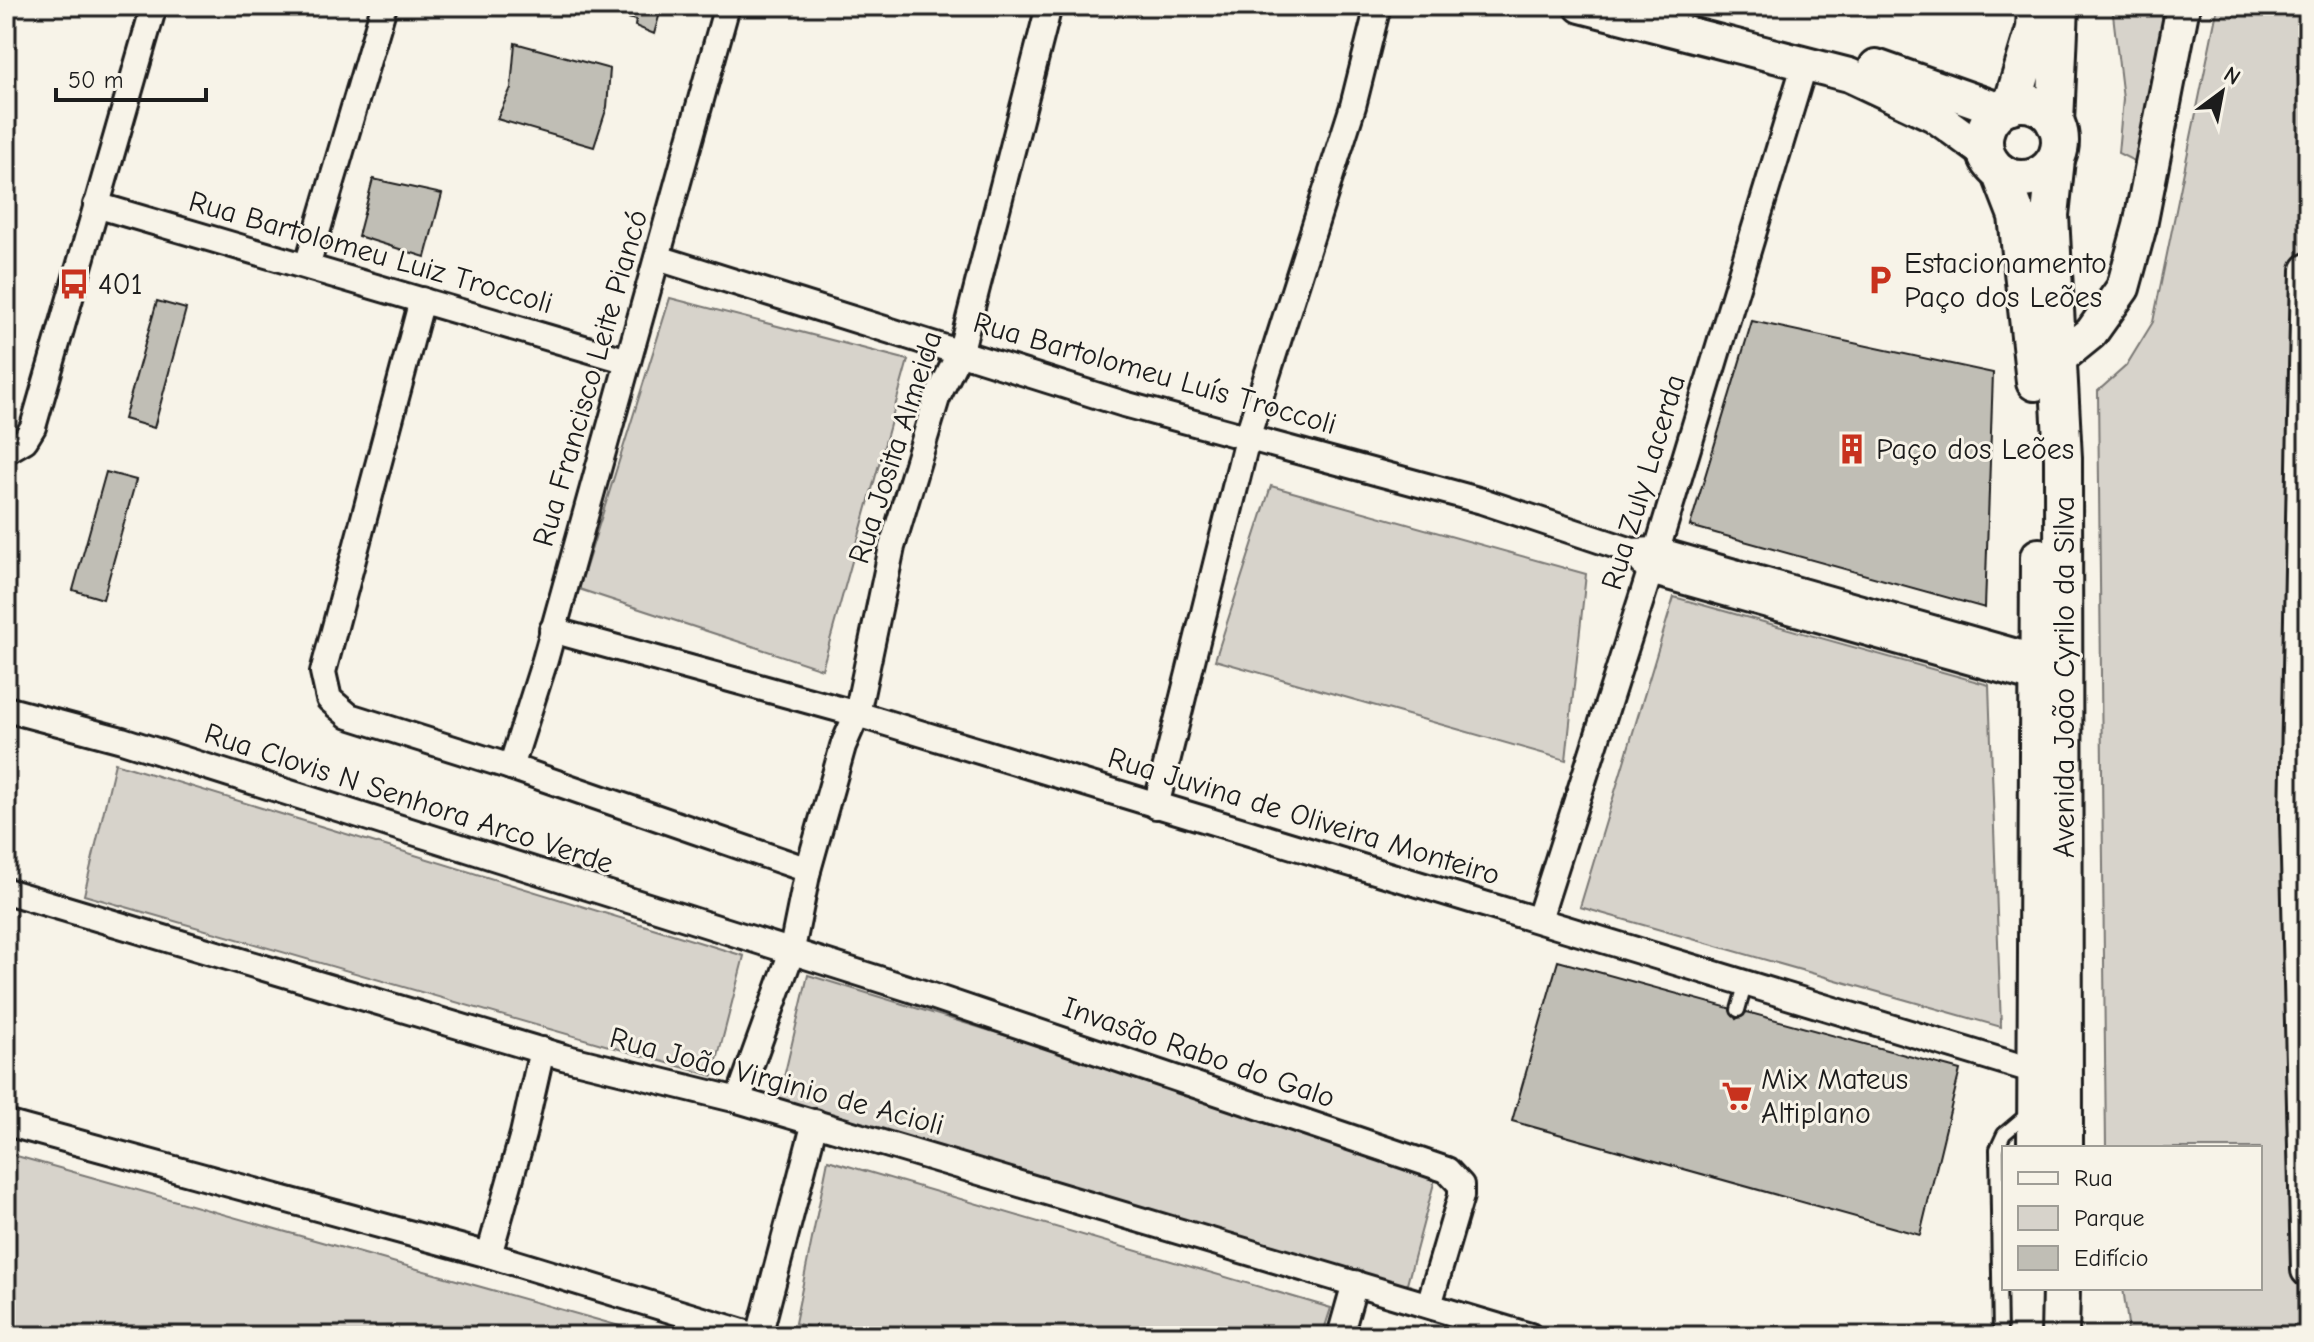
<svg xmlns="http://www.w3.org/2000/svg" width="2314" height="1342" font-family="'Comic Neue',sans-serif">
<style>
.green{fill:#d7d3cb;stroke:#7a7874;stroke-width:2}
.building{fill:#c0beb5;stroke:#1c1c1c;stroke-width:2}
.lines{fill:none;stroke-linecap:round;stroke-linejoin:round}
.lane-casing{stroke:#1c1c1c;stroke-width:18}
.street-casing{stroke:#1c1c1c;stroke-width:30}
.secondary-casing{stroke:#1c1c1c;stroke-width:38}
.primary-casing{stroke:#1c1c1c;stroke-width:42}
.lane{stroke:#f7f3e8;stroke-width:12}
.street{stroke:#f7f3e8;stroke-width:24}
.secondary{stroke:#f7f3e8;stroke-width:32}
.primary{stroke:#f7f3e8;stroke-width:36}
.labels{text-anchor:middle;stroke-width:6;stroke-linejoin:round;paint-order:stroke}
.street-label{font-size:30px;fill:#1c1c1c;stroke:#f7f3e8}
.poi-label{font-size:30px;fill:#1c1c1c;stroke:#f7f3e8;text-anchor:start}
</style>
<rect width="100%" height="100%" fill="#f7f3e8"/>
<filter id="ink" filterUnits="userSpaceOnUse"><feTurbulence type="fractalNoise" baseFrequency=".0125" numOctaves="2"/><feDisplacementMap in="SourceGraphic" scale="16" xChannelSelector="R" yChannelSelector="G"/><feConvolveMatrix kernelMatrix="1 2 1 2 8 2 1 2 1" color-interpolation-filters="sRGB"/></filter>
<g filter="url(#ink)">
<g class="green">
<polygon points="2112,6 2180,6 2162,112 2134,161 2118,153 2123,99"/>
<polygon points="2218,6 2308,6 2306,211 2284,698 2299,1336 2125,1336 2128,1324 2123,1288 2260,1288 2260,1148 2106,1148 2098,391 2126,366 2153,322"/>
<polygon points="670,298 908,360 822,669 579,589"/>
<polygon points="1271,486 1586,574 1566,760 1215,660"/>
<polygon points="1674,597 1989,685 2001,1027 1580,907"/>
<polygon points="115,763 744,956 713,1076 84,895"/>
<polygon points="808,975 1438,1168 1406,1288 777,1107"/>
<polygon points="6,1153 655,1336 6,1336"/>
<polygon points="828,1160 1331,1308 1322,1336 837,1336 795,1323"/>
</g>
<g class="building">
<polygon points="606,6 662,6 654,34 635,26 636,20 605,12"/>
<polygon points="515,43 610,69 607,107 594,147 497,119 511,88"/>
<polygon points="373,179 442,194 425,257 358,236"/>
<polygon points="157,301 186,309 154,428 124,419"/>
<polygon points="1752,321 1993,373 1985,608 1690,526"/>
<polygon points="106,472 136,480 103,599 73,590"/>
<polygon points="1558,961 1729,1008 1736,1019 1747,1012 1960,1070 1920,1235 1512,1121"/>
</g>
<g class="lines">
<g class="lane-casing">
<g id="lane">
<polyline points="1738,1010 1746,982"/>
<polyline points="2000,1336 1997,1149 2004,1134 2030,1112"/>
</g>
</g>
<g class="street-casing">
<g id="street">
<polyline points="96,205 628,361"/>
<polyline points="658,258 1124,404 1482,501 1632,551 1657,550 2038,658"/>
<polyline points="307,266 384,6"/>
<polyline points="422,300 323,672 329,699 349,716 511,767 808,870"/>
<polyline points="6,451 25,440 33,427 154,6"/>
<polyline points="1639,559 1650,572 2039,681"/>
<polyline points="552,630 857,714 2035,1071"/>
<polyline points="6,709 122,740 923,993 1447,1170 1461,1185 1461,1196 1429,1305"/>
<polyline points="511,767 545,660 727,6"/>
<polyline points="1156,806 1248,435 1353,106 1378,6"/>
<polyline points="6,891 563,1057 738,1100 1530,1336"/>
<polyline points="1539,919 1657,550 1805,63"/>
<polyline points="738,1100 791,954 808,870 843,746 857,714 892,547 937,398 961,350 1049,6"/>
<polyline points="6,1123 489,1255 756,1336"/>
<polyline points="489,1255 523,1134 542,1050"/>
<polyline points="759,1336 815,1122"/>
<polyline points="1340,1336 1355,1283"/>
</g>
</g>
<g class="secondary-casing">
<g id="secondary">
<polyline points="1581,6 1849,75 1934,115 1986,153"/>
<polyline points="1876,66 2001,110"/>
<polyline points="2308,270 2297,818 2308,1270"/>
<polyline points="2059,359 2091,333 2123,288 2140,226 2183,6"/>
</g>
</g>
<g class="primary-casing">
<g id="primary">
<circle cx="2022" cy="141" r="38"/>
<polyline points="2012,105 2035,29 2036,6"/>
<polyline points="2055,123 2060,6"/>
<polyline points="2056,159 2050,215 2063,458 2064,1148"/>
<polyline points="2000,172 2017,216 2035,382"/>
<polyline points="2036,1148 2039,557"/>
<polyline points="2060,1336 2061,1288"/>
</g>
</g>
<use href="#lane" class="lane"/>
<use href="#street" class="street"/>
<use href="#secondary" class="secondary"/>
<use href="#primary" class="primary"/>
</g>
</g>
<defs>
<g id="parking-bare" transform="scale(2.4)"><path d="M-3.5-5.5H1a3.5 3.5 0 0 1 0 7H-1V5.5H-3.5ZM-1-3.4V-.6H.8a1.4 1.4 0 0 0 0-2.8Z" fill="#c8321e" stroke="#f7f3e8" stroke-width="2.5" paint-order="stroke"/></g>
<g id="bus-bare" transform="scale(2.4)"><path d="M-5-6H5V4H4V6H2V4H-2V6H-4V4H-5ZM-3.5-4V0h7V-4ZM-3.5 1.2v1.5H-2V1.2ZM2 1.2v1.5H3.5V1.2Z" fill="#c8321e" stroke="#f7f3e8" stroke-width="2.5" paint-order="stroke"/></g>
<g id="building-bare" transform="scale(2.4)"><path d="M-4-6H4V6H1V3H-1V6H-4ZM-2.5-4.3h1.7v1.8h-1.7ZM.8-4.3h1.7v1.8H.8ZM-2.5-1h1.7V.8h-1.7ZM.8-1h1.7V.8H.8Z" fill="#c8321e" stroke="#f7f3e8" stroke-width="2.5" paint-order="stroke"/></g>
<g id="supermarket-bare" transform="scale(2.4)"><path d="M-6-5.5h2.5l.6 2H6L4.5 2H-2.5L-4.4-4H-6ZM-1.5 3.2a1.3 1.3 0 1 0 .1 0ZM3 3.2a1.3 1.3 0 1 0 .1 0Z" fill="#c8321e" stroke="#f7f3e8" stroke-width="2.5" paint-order="stroke"/></g>
</defs>
<g fill-rule="evenodd">
<use href="#parking-bare" x="1880" y="280"/>
<use href="#bus-bare" x="74" y="284"/>
<use href="#building-bare" x="1852" y="449"/>
<use href="#supermarket-bare" x="1737" y="1096"/>
</g>
<g class="labels">
<g class="street-label">
<text transform="translate(371 252) rotate(16)" y="10">Rua Bartolomeu Luiz Troccoli</text>
<text transform="translate(1155 373) rotate(16)" y="10">Rua Bartolomeu Luís Troccoli</text>
<text transform="translate(590 378) rotate(-74)" y="10">Rua Francisco Leite Piancó</text>
<text transform="translate(895 447) rotate(-72)" y="10">Rua Josita Almeida</text>
<text transform="translate(1643 482) rotate(-73)" y="10">Rua Zuly Lacerda</text>
<text transform="translate(2064 677) rotate(-90)" y="10">Avenida João Cyrilo da Silva</text>
<text transform="translate(409 798) rotate(18)" y="10">Rua Clovis N Senhora Arco Verde</text>
<text transform="translate(1304 816) rotate(17)" y="10">Rua Juvina de Oliveira Monteiro</text>
<text transform="translate(1199 1052) rotate(19)" y="10">Invasão Rabo do Galo</text>
<text transform="translate(777 1081) rotate(15)" y="10">Rua João Virginio de Acioli</text>
</g>
<g class="poi-label">
<text x="1904" y="273">Estacionamento<tspan x="1904" dy="34">Paço dos Leões</tspan></text>
<text x="98" y="294">401</text>
<text x="1876" y="459">Paço dos Leões</text>
<text x="1761" y="1089">Mix Mateus<tspan x="1761" dy="34">Altiplano</tspan></text>
</g>
</g>
<rect width="2314" height="1342" fill="none" stroke="#f7f3e8" stroke-width="32"/>
<rect x="16" y="16" width="2282" height="1310" fill="none" stroke="#1c1c1c" stroke-width="3" filter="url(#ink)"/>
<rect x="2002" y="1146" width="260" height="144" fill="#f7f3e8" stroke="#9f9d96" stroke-width="2"/>
<rect x="2018" y="1172" width="40" height="12" fill="#f7f3e8" stroke="#9f9d96" stroke-width="2"/>
<text x="2074" y="1186" font-size="24" fill="#1c1c1c">Rua</text>
<rect x="2018" y="1206" width="40" height="24" fill="#d7d3cb" stroke="#9f9d96" stroke-width="2"/>
<text x="2074" y="1226" font-size="24" fill="#1c1c1c">Parque</text>
<rect x="2018" y="1246" width="40" height="24" fill="#c0beb5" stroke="#9f9d96" stroke-width="2"/>
<text x="2074" y="1266" font-size="24" fill="#1c1c1c">Edifício</text>
<g transform="translate(2222 92) rotate(32)" stroke="#f7f3e8" stroke-width="6" paint-order="stroke">
<path d="M0-6L14 30L0 20L-14 30Z" fill="#1c1c1c"/>
<text y="-12" font-size="22" font-weight="bold" text-anchor="middle" fill="#1c1c1c">N</text>
</g>
<path d="M56 88v12h150v-12" fill="none" stroke="#1c1c1c" stroke-width="4"/>
<text x="68" y="88" font-size="24" fill="#1c1c1c" stroke="#f7f3e8" stroke-width="6" paint-order="stroke">50 m</text>
</svg>
